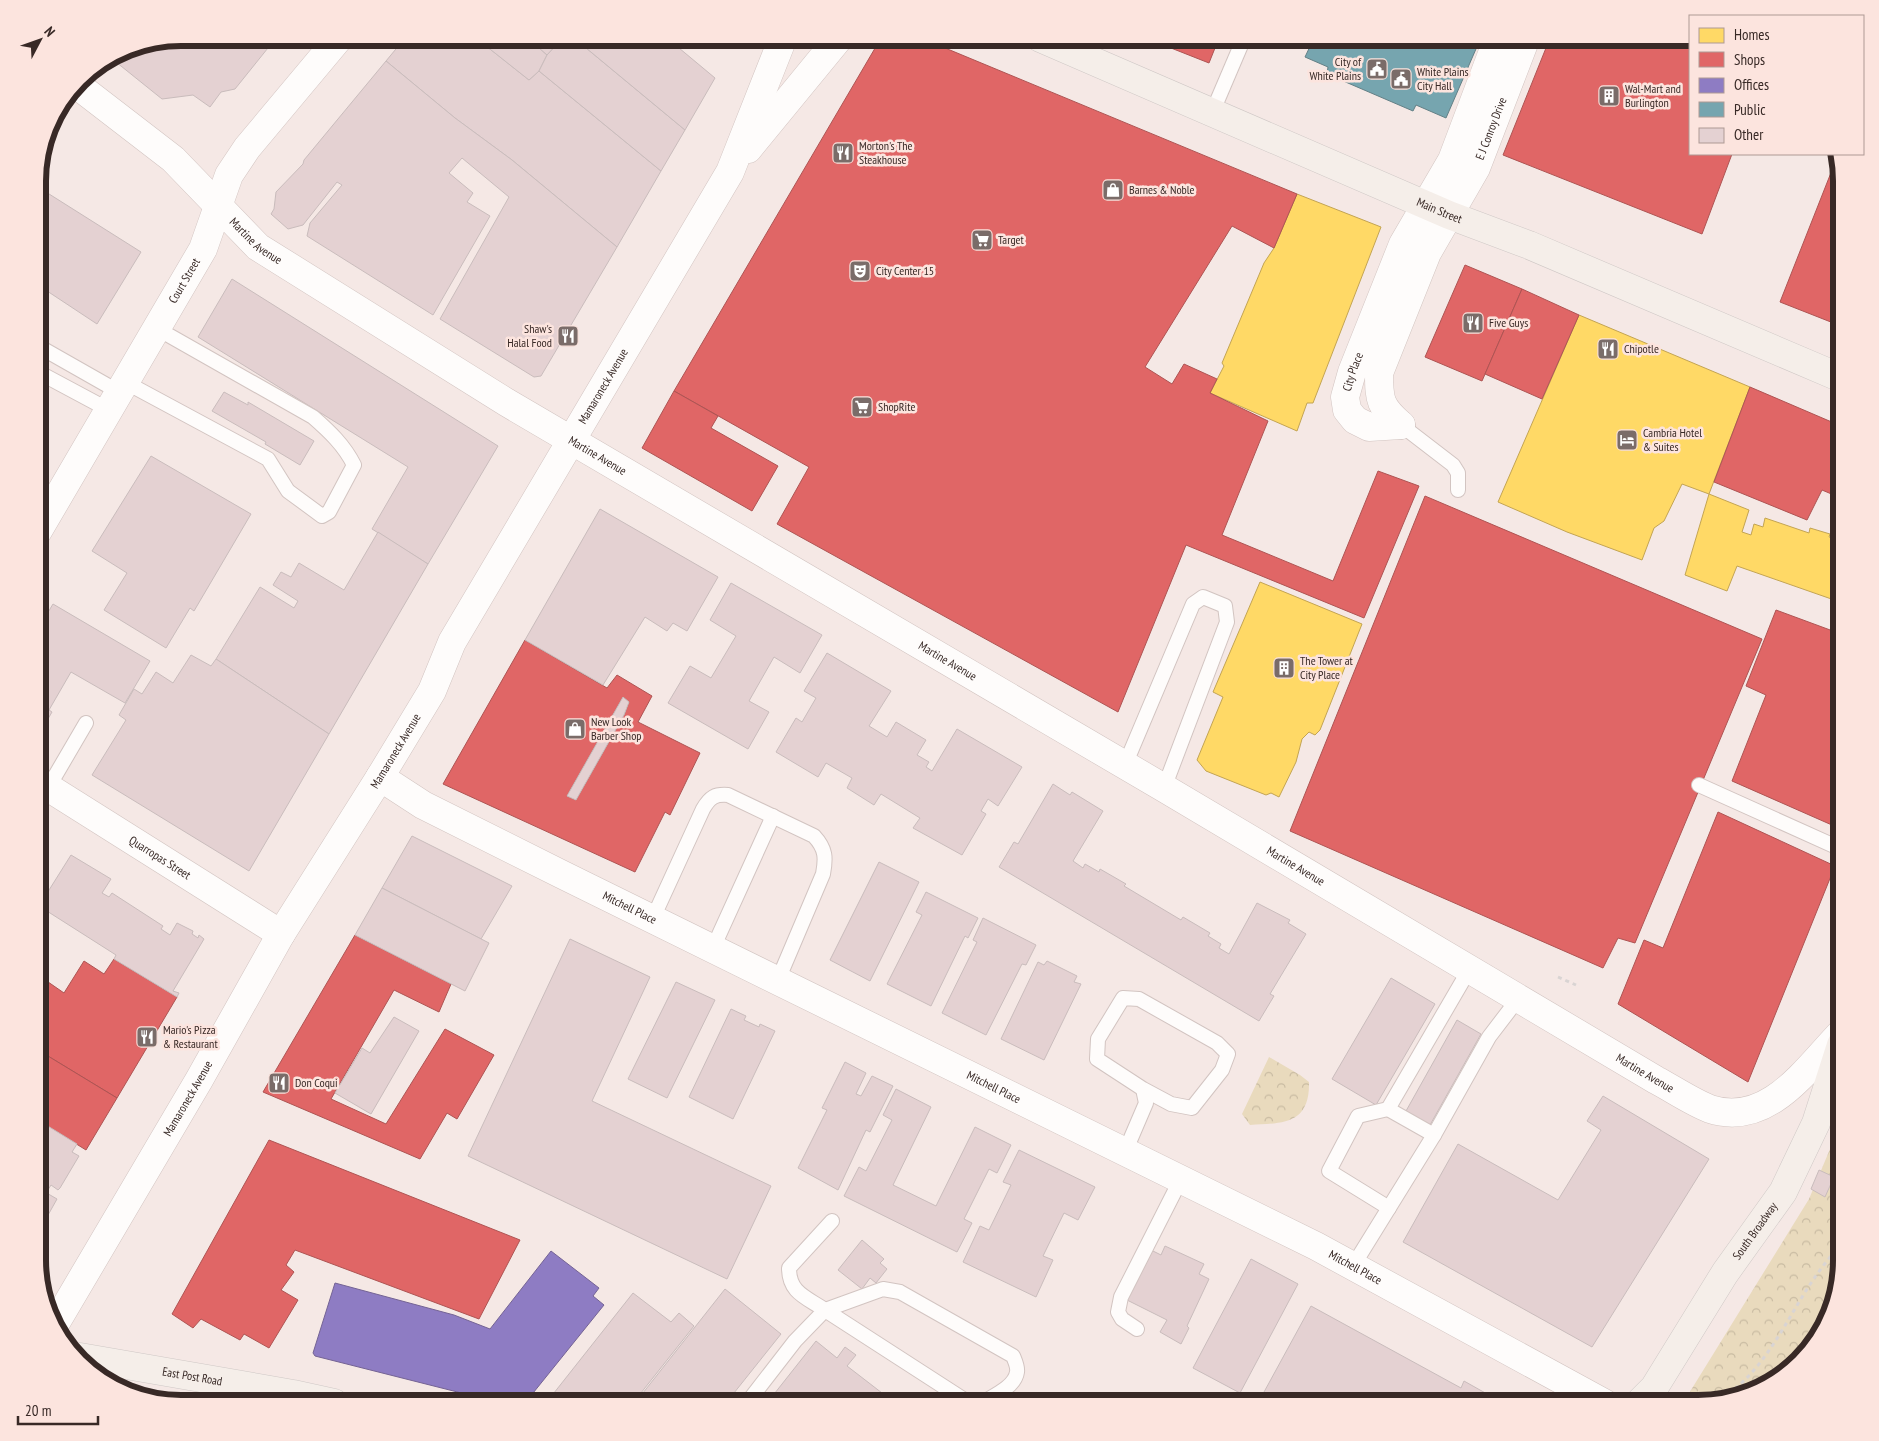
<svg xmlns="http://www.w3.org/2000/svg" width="1879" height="1441" font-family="'PT Sans Narrow',sans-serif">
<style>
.park{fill:url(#park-crowns)}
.homes{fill:#ffd966;stroke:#c3a453}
.shops{fill:#e06666;stroke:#ae5453;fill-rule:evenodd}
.offices{fill:#8e7cc3;stroke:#746394}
.public{fill:#76a5af;stroke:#638086}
.building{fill:#e4d1d2;stroke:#c9bcbc}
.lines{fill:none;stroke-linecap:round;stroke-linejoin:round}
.service-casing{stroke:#d2c4c1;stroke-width:16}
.minor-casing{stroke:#d2c4c1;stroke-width:29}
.tertiary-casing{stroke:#d2c4c1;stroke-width:29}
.secondary-casing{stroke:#d2c4c1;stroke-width:29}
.primary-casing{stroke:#cfc8c6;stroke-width:29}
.path{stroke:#d9d4d3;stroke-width:3;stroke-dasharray:4 4;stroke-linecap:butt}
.service{stroke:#fefcfb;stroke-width:14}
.minor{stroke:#fefcfb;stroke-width:28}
.tertiary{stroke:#fefcfb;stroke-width:28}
.secondary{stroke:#fefcfb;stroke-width:28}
.primary{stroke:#f5eee9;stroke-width:28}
.labels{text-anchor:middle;stroke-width:5;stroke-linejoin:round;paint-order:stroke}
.poi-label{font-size:12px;fill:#382926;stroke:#fce4de;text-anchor:start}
.street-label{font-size:12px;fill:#382926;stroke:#fce4de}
.rim{fill:none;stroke:#382926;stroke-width:6}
</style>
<defs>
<pattern id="park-crowns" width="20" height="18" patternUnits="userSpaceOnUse" patternTransform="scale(1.25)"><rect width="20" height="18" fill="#e9dabd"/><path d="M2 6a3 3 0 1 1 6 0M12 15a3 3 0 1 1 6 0" fill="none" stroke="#c9bba2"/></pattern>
</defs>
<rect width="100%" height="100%" fill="#f5e8e5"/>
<g class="park">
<path d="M 1269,1057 L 1300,1075 L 1309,1082 C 1310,1125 1282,1123 1250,1125 L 1242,1114 Z"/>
<polygon points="1841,1123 1841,1260 1834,1306 1812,1348 1761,1389 1698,1403 1683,1403 1809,1199"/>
</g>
<g class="homes">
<polygon points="1297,194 1381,227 1313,403 1307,403 1297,431 1210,393 1224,366 1222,363 1264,263 1274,248"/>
<polygon points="1579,315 1750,387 1709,494 1682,484 1664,521 1654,528 1642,560 1567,532 1498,502"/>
<polygon points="1709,494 1749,510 1742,532 1751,535 1754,524 1763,527 1765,518 1809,533 1810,528 1830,534 1829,537 1841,541 1841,609 1838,608 1840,602 1737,566 1727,591 1685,575"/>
<polygon points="1260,582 1362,624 1320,730 1315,735 1309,732 1302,739 1296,762 1279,797 1271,793 1266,795 1206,771 1197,760 1223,697 1213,692"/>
</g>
<g class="shops">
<polygon points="881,38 921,38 1297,194 1274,248 1232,226 1145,367 1172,384 1184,364 1217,379 1210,393 1268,421 1222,535 1333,581 1378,471 1419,486 1364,618 1186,545 1118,712 777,524 809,467 674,391"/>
<polygon points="1175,38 1219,38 1209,63 1171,48"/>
<polygon points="1550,38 1690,38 1690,154 1732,154 1702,234 1503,155"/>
<polygon points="1836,160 1841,181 1841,326 1780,302"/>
<polygon points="1465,265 1522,289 1482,381 1425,357"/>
<polygon points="1522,289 1579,315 1542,399 1485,374"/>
<polygon points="1750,387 1841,426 1841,498 1822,490 1807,520 1714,482"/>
<polygon points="674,391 718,416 711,428 778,466 752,511 642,448"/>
<polygon points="1425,496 1762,639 1635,943 1618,938 1603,968 1290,831"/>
<polygon points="1776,610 1841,634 1841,829 1732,781 1766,695 1746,686"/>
<path d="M 525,640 L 607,688 L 617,675 L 652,696 L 638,722 L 700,753 L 670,815 L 665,812 L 635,872 L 443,784 ZM 623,697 L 629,702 L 624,715 L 576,800 L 567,796 Z"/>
<polygon points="1718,812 1835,866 1748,1082 1618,1004 1644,940 1663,948"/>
<polygon points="355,935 451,984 439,1012 394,990 331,1099 386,1124 445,1029 494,1055 457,1119 447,1113 420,1159 263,1092"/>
<polygon points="114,959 177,997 117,1098 38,1050 38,975 64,993 84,961 104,974"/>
<polygon points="38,1050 117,1098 86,1150 38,1120"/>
<polygon points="269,1140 520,1240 479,1319 295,1250 286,1265 294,1272 281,1290 298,1300 269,1348 244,1334 240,1340 201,1319 193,1328 172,1314"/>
</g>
<polygon class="offices" points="551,1251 599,1288 593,1296 604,1305 525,1403 501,1403 315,1356 313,1353 335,1283 454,1315 490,1329"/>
<polygon class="public" points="1314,38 1468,38 1479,42 1446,118 1416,105 1413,111 1327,74 1328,67 1305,57"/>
<g class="building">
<polygon points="181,38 276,38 235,89 221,92 210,107 193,95 162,99 111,58 126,48"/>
<polygon points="405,38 476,38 529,80 539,71 661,171 617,247 512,160 455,118 386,61"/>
<polygon points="476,38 531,38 529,39 547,55 539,71 529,80"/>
<polygon points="531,38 563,38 547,55 529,39"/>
<polygon points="563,38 574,38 685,130 661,171 539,71 547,55"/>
<polygon points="574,38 667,38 715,78 685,130"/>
<polygon points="386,61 455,118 512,160 617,247 541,376 534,377 440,319 509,197 462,158 449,173 473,193 467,202 490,216 433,315 307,236 310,223 342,185 337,182 303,225 288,229 271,214 274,209 276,192 303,164 304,160"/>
<polygon points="38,187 141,252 97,324 38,285"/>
<polygon points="232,279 498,446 428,564 372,529 408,467 198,337"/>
<polygon points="224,392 248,405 248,402 314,441 300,465 265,444 266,442 212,411"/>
<polygon points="151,456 251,514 194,611 190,608 166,648 104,610 127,573 92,551"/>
<polygon points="600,509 718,577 687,631 673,623 667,631 645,617 603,685 525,640"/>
<polygon points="378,532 428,564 329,734 216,659 260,587 294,608 298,601 273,585 281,572 291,577 299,563 344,590"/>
<polygon points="731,583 822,635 800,673 774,657 749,701 769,712 748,749 668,703 690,666 711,678 736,636 710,620"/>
<polygon points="53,604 150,661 125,703 71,672 49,710 52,712 38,736 38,629"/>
<polygon points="827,653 891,691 869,726 887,737 896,722 926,740 917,755 929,762 926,767 932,771 957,729 1022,767 998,806 988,799 981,811 986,814 962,855 913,828 920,818 881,794 874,805 847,788 852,778 826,763 818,777 776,752 796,718 802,722 816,698 804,691"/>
<polygon points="191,655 211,666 216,659 329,734 249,871 92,775 126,720 119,715 134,689 142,694 156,672 173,683"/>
<polygon points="623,697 629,702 624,715 576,800 567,796"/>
<polygon points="1053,784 1070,795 1072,792 1103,811 1073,861 1083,868 1085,864 1099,872 1100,869 1126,884 1124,886 1181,920 1183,917 1210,933 1208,936 1221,944 1219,948 1229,954 1257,903 1290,920 1288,923 1306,934 1270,994 1274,996 1259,1021 999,867 1014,842 1018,844"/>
<polygon points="412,836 512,886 481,939 382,888"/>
<polygon points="71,855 111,879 102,893 109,897 112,893 163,926 161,929 170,935 177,923 193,931 192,934 198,938 199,935 204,939 173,991 179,993 177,997 114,959 116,955 39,906"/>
<polygon points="879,862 919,882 870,981 830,960"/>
<polygon points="382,888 489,943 465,991 355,935"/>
<polygon points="926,892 978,918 968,938 965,936 931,1006 887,984 922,915 916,912"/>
<polygon points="983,918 1036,945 1026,965 1022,964 986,1035 942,1013 977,942 973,940"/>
<polygon points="570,939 650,977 592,1101 771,1186 727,1279 468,1156"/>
<polygon points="1047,961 1077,976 1074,982 1081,984 1044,1060 1001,1039 1038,962 1044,965"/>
<polygon points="1391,978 1435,1004 1376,1105 1332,1079"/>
<polygon points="676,982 715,1000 667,1098 628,1079"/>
<polygon points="731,1009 746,1016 744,1020 759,1027 760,1024 775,1031 733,1119 689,1097"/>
<polygon points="394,1017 419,1031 371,1114 335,1093 362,1048 370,1053"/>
<polygon points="1457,1020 1481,1034 1430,1125 1406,1111"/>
<polygon points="845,1062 866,1073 856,1094 861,1096 872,1076 893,1086 870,1132 866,1130 838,1190 798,1168 827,1110 822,1108"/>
<polygon points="896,1089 931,1107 893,1185 936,1206 975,1127 1011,1145 997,1173 989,1169 964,1219 972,1223 957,1252 844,1196 859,1167 866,1171 892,1120 883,1115"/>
<polygon points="1603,1096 1709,1159 1592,1347 1403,1242 1458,1144 1558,1200 1601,1130 1587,1121"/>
<polygon points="38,1120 77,1144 72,1152 79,1156 60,1188 58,1190 51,1185 46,1193 38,1188"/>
<polygon points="1019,1150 1095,1187 1078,1220 1064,1213 1043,1256 1053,1260 1036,1297 963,1262 980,1226 989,1230 1011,1185 1003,1182"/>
<polygon points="1819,1170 1834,1177 1825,1197 1811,1189"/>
<polygon points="38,1188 57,1199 38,1233"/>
<polygon points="862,1240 884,1259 880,1263 887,1269 876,1283 870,1278 862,1289 838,1270"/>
<polygon points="1165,1246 1204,1264 1199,1274 1209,1279 1187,1326 1189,1328 1181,1344 1160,1332 1167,1320 1127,1300 1151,1250 1161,1255"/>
<polygon points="1251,1259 1298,1284 1240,1393 1193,1368"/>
<polygon points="725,1289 781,1334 726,1403 635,1403"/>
<polygon points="633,1293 671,1322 679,1313 694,1326 633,1403 546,1403"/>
<polygon points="1311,1306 1461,1388 1464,1381 1496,1399 1494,1403 1258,1403"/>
<polygon points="816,1341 837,1358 845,1347 856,1355 847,1366 895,1403 767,1403"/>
</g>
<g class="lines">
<g class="service-casing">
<g id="service">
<polyline points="1212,113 1244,38"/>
<polyline points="38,346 119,392"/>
<polyline points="38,372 109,410"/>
<path d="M 125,382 L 268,459 L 288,491 L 322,516 L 329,512 L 354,465 C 344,445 329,431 313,417 L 156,328"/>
<polyline points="1401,425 1453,465 1458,473 1458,490"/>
<polyline points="1125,765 1193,604 1203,597 1225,606 1227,622 1164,788"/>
<polyline points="1699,785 1841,849"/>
<polyline points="48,788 86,723"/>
<path d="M 653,918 L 703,809 C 710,797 715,794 728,795 L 814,836 C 826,849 826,858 823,874 L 778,980"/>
<polyline points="713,948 773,816"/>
<polyline points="1388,1109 1358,1116 1329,1171 1389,1208"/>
<polyline points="1434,1135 1388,1109 1469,970"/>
<polyline points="1125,1152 1146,1103 1143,1089 1097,1059 1098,1039 1123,998 1139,999 1217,1043 1228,1054 1222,1070 1192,1108 1171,1104 1143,1089"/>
<polyline points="1353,1266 1434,1135 1489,1037 1518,999"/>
<path d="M 825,1310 L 883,1289 L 900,1292 L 1013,1356 C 1015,1361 1018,1367 1017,1372 C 1015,1387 993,1396 982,1403"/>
<polyline points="825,1310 969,1403"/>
<polyline points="1137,1329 1122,1319 1118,1312 1121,1297 1181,1179"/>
<path d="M 747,1403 L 795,1341 L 825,1310 C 806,1297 789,1293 789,1268 L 832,1221"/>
</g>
</g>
<g class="minor-casing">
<g id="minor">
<path id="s1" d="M 1401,425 L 1369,427 L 1355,420 L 1347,410 L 1345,397 L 1352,372 L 1403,244 L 1452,160 L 1498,38"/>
<path id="s2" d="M 1401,425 C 1380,407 1379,400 1379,373 L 1427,253 L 1476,168 L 1526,38"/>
</g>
</g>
<g class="tertiary-casing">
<g id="tertiary">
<path id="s3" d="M 38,531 L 203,249 L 229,175 L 247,148 L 339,38"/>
<path id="s4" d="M 380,777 L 423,805 L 561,874 L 1316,1246 L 1604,1403"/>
<path id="s5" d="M 38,781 L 281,934"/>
</g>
</g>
<g class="secondary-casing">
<g id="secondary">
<path id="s6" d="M 77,85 L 173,159 L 258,247 L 506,402 L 1164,788 L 1656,1080 C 1673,1089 1692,1102 1710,1109 C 1768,1128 1806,1069 1841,1033"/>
<polyline points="748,149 839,38"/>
<path id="s7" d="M 54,1326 L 199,1080 L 281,934 L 380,777 L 432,691 L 452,642 L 730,172 L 783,38"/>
</g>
</g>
<g class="primary-casing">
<g id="primary">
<path id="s8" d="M 1040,38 L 1449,215 L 1529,245 L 1841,378"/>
<path id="s9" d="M 80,1357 L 293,1394 L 334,1403"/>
<path id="s10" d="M 1639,1403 L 1654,1388 L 1725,1273 L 1783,1192 L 1816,1123 L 1841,1045"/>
</g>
</g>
<g class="path">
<polyline points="1558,977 1576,985"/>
<polyline points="1834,1147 1839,1150 1835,1159 1841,1170"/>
<path d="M 1722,1398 C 1764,1372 1785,1322 1811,1283 C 1820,1269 1831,1256 1841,1243"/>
</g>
<use href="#service" class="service"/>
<use href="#minor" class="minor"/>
<use href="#tertiary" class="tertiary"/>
<use href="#secondary" class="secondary"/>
<use href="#primary" class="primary"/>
</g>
<defs>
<g id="civic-square" transform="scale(1.125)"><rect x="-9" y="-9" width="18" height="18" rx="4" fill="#7a6c69" stroke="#fce4de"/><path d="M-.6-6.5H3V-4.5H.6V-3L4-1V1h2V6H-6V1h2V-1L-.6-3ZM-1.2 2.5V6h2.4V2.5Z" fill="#fff"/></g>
<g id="building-square" transform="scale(1.125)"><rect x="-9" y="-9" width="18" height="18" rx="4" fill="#7a6c69" stroke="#fce4de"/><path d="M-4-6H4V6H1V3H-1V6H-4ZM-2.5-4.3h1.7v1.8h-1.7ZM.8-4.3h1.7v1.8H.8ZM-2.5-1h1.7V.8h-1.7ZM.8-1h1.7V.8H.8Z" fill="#fff"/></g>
<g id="restaurant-square" transform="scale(1.125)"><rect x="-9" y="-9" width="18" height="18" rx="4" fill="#7a6c69" stroke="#fce4de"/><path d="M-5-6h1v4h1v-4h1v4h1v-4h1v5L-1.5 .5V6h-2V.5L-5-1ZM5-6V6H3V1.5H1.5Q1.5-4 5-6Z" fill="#fff"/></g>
<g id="shop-square" transform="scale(1.125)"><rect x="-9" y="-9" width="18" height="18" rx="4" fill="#7a6c69" stroke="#fce4de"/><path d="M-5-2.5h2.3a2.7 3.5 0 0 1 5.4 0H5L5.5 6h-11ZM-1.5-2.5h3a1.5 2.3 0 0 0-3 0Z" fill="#fff"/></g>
<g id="supermarket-square" transform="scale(1.125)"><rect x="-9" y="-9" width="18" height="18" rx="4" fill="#7a6c69" stroke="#fce4de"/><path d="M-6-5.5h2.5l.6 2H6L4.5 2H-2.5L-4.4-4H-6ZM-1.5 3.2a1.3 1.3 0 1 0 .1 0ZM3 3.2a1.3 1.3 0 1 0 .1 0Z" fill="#fff"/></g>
<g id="theatre-square" transform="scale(1.125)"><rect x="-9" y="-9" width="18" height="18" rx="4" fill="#7a6c69" stroke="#fce4de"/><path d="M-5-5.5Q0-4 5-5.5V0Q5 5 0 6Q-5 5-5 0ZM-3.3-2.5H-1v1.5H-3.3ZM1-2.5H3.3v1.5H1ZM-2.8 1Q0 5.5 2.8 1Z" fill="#fff"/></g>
<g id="hotel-square" transform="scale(1.125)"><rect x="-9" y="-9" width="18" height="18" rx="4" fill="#7a6c69" stroke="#fce4de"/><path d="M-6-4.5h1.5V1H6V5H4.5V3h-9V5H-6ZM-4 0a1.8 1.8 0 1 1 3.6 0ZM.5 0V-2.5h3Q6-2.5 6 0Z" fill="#fff"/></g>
</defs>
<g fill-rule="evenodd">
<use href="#civic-square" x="1377" y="69"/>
<use href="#civic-square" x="1401" y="79"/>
<use href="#building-square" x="1609" y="96"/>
<use href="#restaurant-square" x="843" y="153"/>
<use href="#shop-square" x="1113" y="190"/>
<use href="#supermarket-square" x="982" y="240"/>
<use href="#theatre-square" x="860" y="271"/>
<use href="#restaurant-square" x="1473" y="323"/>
<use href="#restaurant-square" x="568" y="336"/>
<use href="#restaurant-square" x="1608" y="349"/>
<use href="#supermarket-square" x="862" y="407"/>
<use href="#hotel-square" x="1627" y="440"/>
<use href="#building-square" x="1284" y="668"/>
<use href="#shop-square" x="575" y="729"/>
<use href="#restaurant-square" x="147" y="1037"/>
<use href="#restaurant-square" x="279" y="1083"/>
</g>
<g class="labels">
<g class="poi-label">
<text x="1361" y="66" text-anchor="end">City of<tspan x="1361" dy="14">White Plains</tspan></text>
<text x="1417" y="76">White Plains<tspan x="1417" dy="14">City Hall</tspan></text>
<text x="1625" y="93">Wal-Mart and<tspan x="1625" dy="14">Burlington</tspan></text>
<text x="859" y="150">Morton's The<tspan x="859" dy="14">Steakhouse</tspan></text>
<text x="1129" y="194">Barnes &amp; Noble</text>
<text x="998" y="244">Target</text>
<text x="876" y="275">City Center 15</text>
<text x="1489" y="327">Five Guys</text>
<text x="552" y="333" text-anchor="end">Shaw's<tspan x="552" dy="14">Halal Food</tspan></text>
<text x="1624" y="353">Chipotle</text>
<text x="878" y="411">ShopRite</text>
<text x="1643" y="437">Cambria Hotel<tspan x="1643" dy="14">&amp; Suites</tspan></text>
<text x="1300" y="665">The Tower at<tspan x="1300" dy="14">City Place</tspan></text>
<text x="591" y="726">New Look<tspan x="591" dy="14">Barber Shop</tspan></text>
<text x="163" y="1034">Mario's Pizza<tspan x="163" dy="14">&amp; Restaurant</tspan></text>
<text x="295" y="1087">Don Coqui</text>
</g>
<g class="street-label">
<text dy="4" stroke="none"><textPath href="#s2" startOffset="329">E J Conroy Drive</textPath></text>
<text dy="4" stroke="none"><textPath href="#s8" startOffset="435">Main Street</textPath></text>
<text dy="4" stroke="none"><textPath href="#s6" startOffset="238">Martine Avenue</textPath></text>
<text dy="4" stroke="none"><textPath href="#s3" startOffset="290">Court Street</textPath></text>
<text dy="4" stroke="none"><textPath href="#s1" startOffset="100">City Place</textPath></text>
<text dy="4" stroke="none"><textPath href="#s7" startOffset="1089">Mamaroneck Avenue</textPath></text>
<text dy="4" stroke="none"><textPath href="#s6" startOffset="642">Martine Avenue</textPath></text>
<text dy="4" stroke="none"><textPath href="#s6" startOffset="1048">Martine Avenue</textPath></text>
<text dy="4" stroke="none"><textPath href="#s7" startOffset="669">Mamaroneck Avenue</textPath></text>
<text dy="4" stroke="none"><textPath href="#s5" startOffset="144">Quarropas Street</textPath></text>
<text dy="4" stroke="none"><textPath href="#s6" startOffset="1452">Martine Avenue</textPath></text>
<text dy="4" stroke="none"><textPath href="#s4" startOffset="282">Mitchell Place</textPath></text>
<text dy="4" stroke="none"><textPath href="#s6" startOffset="1858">Martine Avenue</textPath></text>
<text dy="4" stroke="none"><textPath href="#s4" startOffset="688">Mitchell Place</textPath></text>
<text dy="4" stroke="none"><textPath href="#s7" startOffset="264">Mamaroneck Avenue</textPath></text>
<text dy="4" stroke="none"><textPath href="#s10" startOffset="208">South Broadway</textPath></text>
<text dy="4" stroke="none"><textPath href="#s4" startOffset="1092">Mitchell Place</textPath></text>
<text dy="4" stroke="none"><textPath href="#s9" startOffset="114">East Post Road</textPath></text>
</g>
</g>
<path d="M0 0H1879V1441H0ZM181 46H1698A135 135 0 0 1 1833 181V1260A135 135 0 0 1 1698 1395H181A135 135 0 0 1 46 1260V181A135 135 0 0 1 181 46Z" fill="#fce4de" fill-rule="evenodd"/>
<path class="rim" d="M181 46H1698A135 135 0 0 1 1833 181V1260A135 135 0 0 1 1698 1395H181A135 135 0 0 1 46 1260V181A135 135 0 0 1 181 46Z"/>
<rect x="1689" y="15" width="175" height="140" fill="#fce4de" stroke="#ae9994"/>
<rect x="1699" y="28" width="25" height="15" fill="#ffd966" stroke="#ae9994"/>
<text x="1734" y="40" font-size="15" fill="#382926">Homes</text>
<rect x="1699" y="52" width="25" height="15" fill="#e06666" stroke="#ae9994"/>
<text x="1734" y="65" font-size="15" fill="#382926">Shops</text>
<rect x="1699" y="78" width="25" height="15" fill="#8e7cc3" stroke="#ae9994"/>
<text x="1734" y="90" font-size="15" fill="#382926">Offices</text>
<rect x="1699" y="102" width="25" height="15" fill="#76a5af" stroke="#ae9994"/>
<text x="1734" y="115" font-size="15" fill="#382926">Public</text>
<rect x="1699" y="128" width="25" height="15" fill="#e4d1d2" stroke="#ae9994"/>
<text x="1734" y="140" font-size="15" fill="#382926">Other</text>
<g transform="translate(40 40) rotate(49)" stroke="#fce4de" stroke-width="4" paint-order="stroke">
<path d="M0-4L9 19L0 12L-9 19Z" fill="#382926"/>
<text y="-8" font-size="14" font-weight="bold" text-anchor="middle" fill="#382926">N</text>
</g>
<path d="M18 1416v8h80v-8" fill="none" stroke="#382926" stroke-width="2.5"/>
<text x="25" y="1416" font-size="15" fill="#382926" stroke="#fce4de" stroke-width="4" paint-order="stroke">20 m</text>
</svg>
